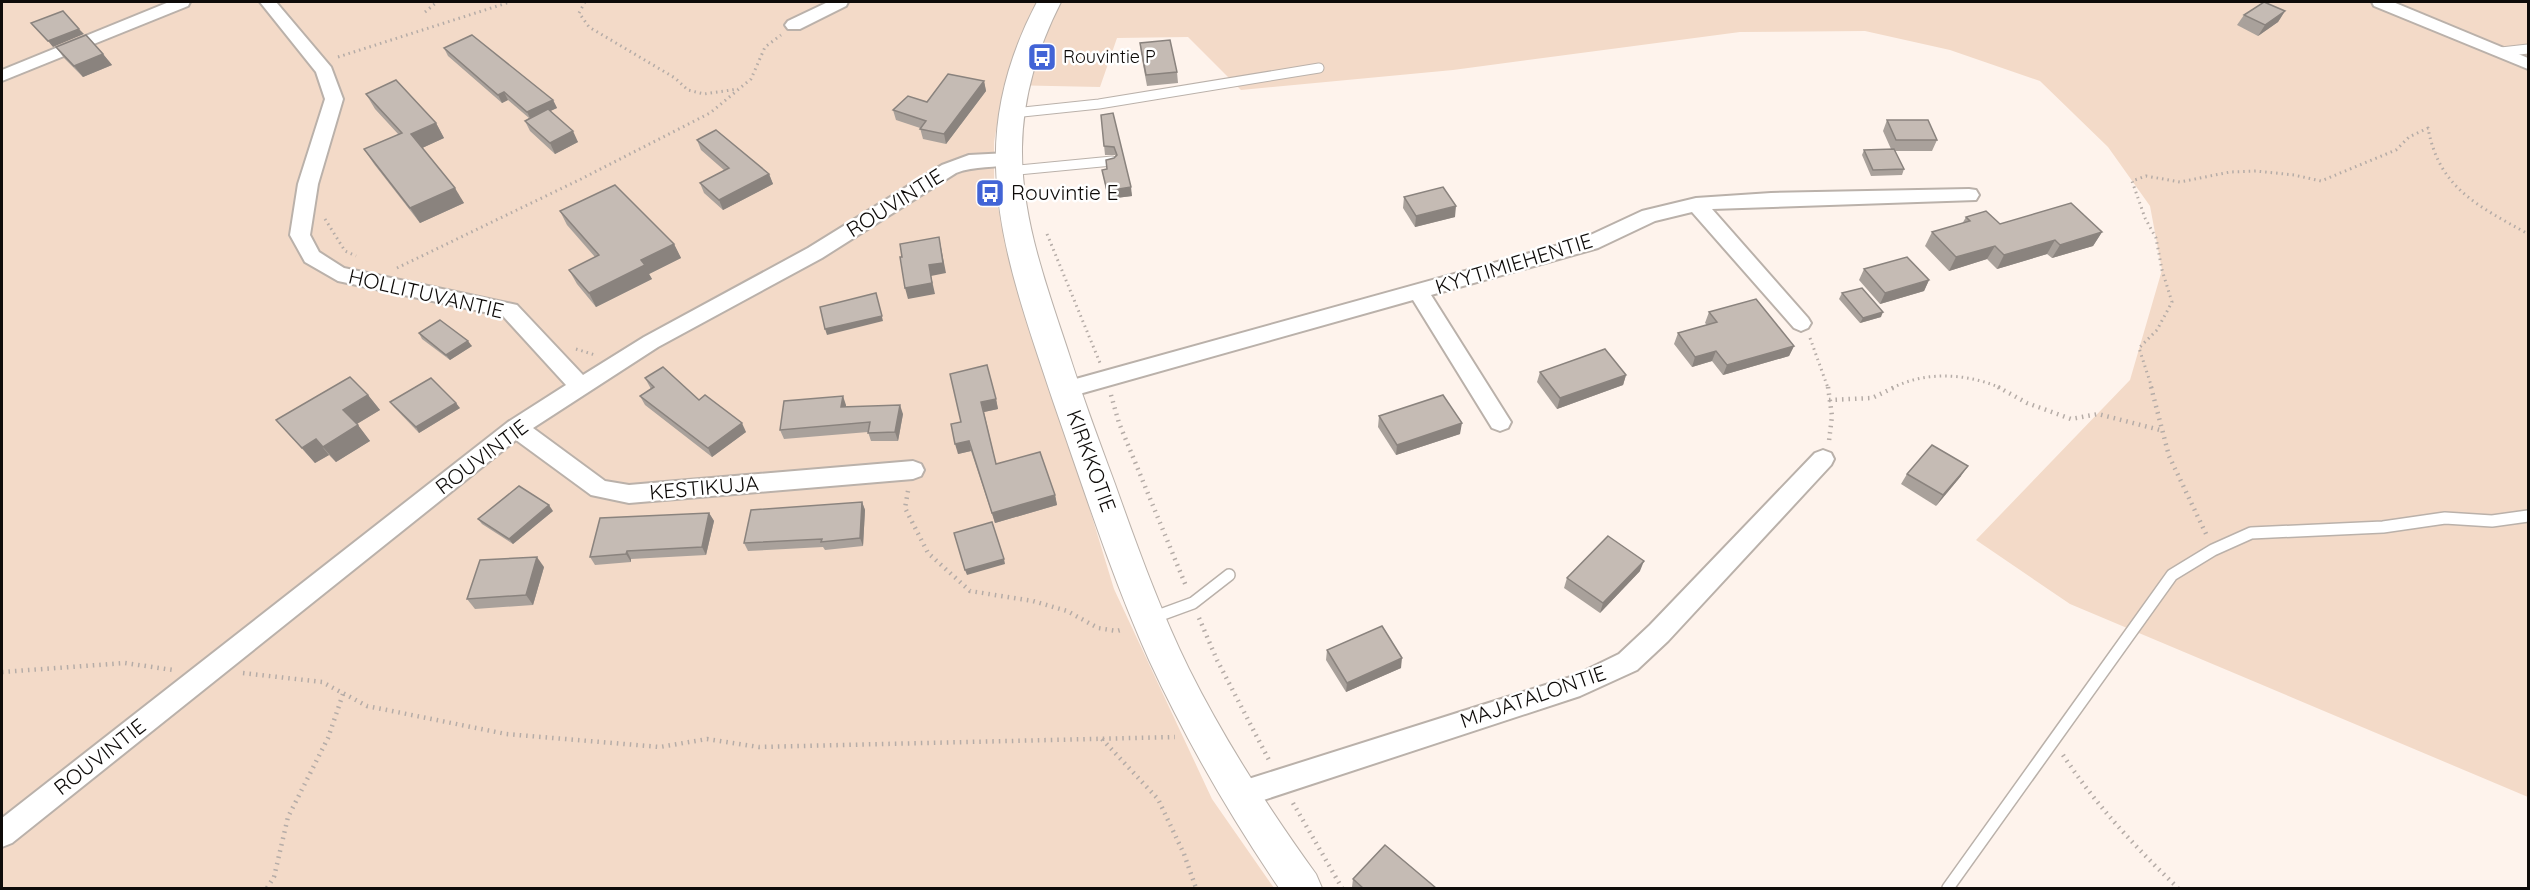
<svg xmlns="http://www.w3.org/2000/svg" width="2530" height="890" font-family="Quicksand,sans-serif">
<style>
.green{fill:#f3dac8}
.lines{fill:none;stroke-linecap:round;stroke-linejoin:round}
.lane-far1-casing{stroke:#bab1aa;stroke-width:11}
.lane-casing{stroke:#bab1aa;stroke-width:14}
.street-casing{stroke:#bab1aa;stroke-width:4}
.secondary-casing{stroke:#bab1aa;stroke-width:2}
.path-far1{stroke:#b5aca7;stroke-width:3;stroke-dasharray:1.5 4;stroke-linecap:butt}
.path{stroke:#b5aca7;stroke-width:4.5;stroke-dasharray:1.5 5;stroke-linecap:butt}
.lane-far1{stroke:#fff;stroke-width:9}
.lane{stroke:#fff;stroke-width:11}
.street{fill:#fff;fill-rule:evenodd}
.secondary{fill:#fff;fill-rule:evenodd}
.wall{fill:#a9a19b}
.shaded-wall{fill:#8a837e}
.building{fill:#c5bbb4;stroke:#8a837e;stroke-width:1.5}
.labels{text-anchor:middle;stroke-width:5;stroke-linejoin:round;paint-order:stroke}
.far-poi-label{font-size:18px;fill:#0e0b09;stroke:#fff;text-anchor:start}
.poi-label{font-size:21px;fill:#0e0b09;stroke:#fff;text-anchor:start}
.street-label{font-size:21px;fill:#0e0b09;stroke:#fff}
</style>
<rect width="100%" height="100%" fill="#fef3ec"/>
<polygon class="green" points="2,2 2528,2 2528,797 2070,604 1976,540 2130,380 2162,270 2150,206 2108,147 2040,81 1950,50 1865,31 1740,32 1453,70 1241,90 1188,37 1117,38 1100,87 1004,85 994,142 994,195 1114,589 1212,799 1274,888 2,888"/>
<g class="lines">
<g class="lane-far1-casing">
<g id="lane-far1">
<polyline points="2501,52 2528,49"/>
<polyline points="1013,113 1099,104 1319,68"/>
<polyline points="1009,171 1112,161"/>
</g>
</g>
<g class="lane-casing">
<g id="lane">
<polyline points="1152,618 1193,603 1229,575"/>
<polyline points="1948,888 2172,575 2213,550 2251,533 2383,527 2445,518 2492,521 2528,516"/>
</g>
</g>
<g class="street-casing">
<g id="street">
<polygon points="169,2 190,2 188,6 2,81 2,70"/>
<path d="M 260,2 L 276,2 L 331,67 L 343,99 L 318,184 L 310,235 L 319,252 L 344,268 L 517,305 L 583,375 L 644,337 L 808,248 L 942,165 L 969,155 L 1008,153 L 1015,155 L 1017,159 L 1015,163 C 995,169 975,165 956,173 L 822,258 L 658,347 L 533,428 L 605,481 L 629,485 L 913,461 L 921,464 L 924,470 L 921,476 L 913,479 L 629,503 L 591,495 L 516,440 L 12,843 L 2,847 L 2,818 L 508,422 L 566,385 L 503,316 L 338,281 L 305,262 L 290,235 L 298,184 L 325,99 L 316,72 Z"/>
<polygon points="828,2 848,2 846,6 800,29 788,29 785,25 788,21"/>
<polygon points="2372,2 2393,2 2528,58 2528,69 2374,6"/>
<polygon points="1969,189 1976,190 1979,195 1976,200 1712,209 1808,318 1811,323 1808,328 1801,331 1794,328 1692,212 1655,221 1598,248 1431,295 1511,422 1508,428 1500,431 1492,428 1413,300 1065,398 1057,396 1054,390 1057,384 1065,382 1584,238 1642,211 1696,198 1771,193"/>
<polygon points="1823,450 1831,453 1834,459 1831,465 1668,641 1637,670 1580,696 1239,808 1229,804 1225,795 1229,786 1239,782 1574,676 1619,654 1650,625 1815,453"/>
</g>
</g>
<g class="secondary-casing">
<path id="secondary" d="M 1037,2 L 1061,2 C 1038,47 1023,96 1022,147 C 1021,219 1047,287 1069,354 C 1083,398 1099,441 1115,484 C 1137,546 1160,610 1189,669 C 1225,741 1269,809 1316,874 L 1322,888 L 1279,888 C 1230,816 1186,740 1149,660 C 1112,577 1084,490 1054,404 C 1029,328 998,247 996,167 C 994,109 1010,53 1037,2 Z"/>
</g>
<g class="path-far1">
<polyline points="585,2 579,13 589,27 675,78 688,90 704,94 738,89"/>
<polyline points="425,12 437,2"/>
<polyline points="338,57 510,2"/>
<polyline points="325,219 345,251 356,256"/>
<polyline points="1047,234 1100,363"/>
<polyline points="397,268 581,179 710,113 751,79 765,47 781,35"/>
<polyline points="1810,338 1828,388"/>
<polyline points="576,349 595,355"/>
<path d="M 1892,388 C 1926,371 1966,373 2001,388"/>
<path d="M 2152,388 L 2139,348 L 2157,330 L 2172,302 L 2162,270 L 2156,238 L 2145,218 L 2132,181 L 2146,176 L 2180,182 L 2230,172 L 2256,171 L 2294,175 L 2321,181 L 2396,150 L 2409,137 L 2428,128 C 2439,189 2479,206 2528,234"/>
</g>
<g class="path">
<polyline points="1828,387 1832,416 1829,441"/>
<polyline points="1998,387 2027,403 2071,419 2098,414 2164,431"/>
<polyline points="2151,387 2169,456 2207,536"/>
<polyline points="1111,395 1119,423 1186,586"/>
<polyline points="1829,400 1872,398 1895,387"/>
<polyline points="908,491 905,508 928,553 970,591 1033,601 1067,611 1098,628 1117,631 1124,629"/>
<polyline points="1199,618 1217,660 1270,762"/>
<polyline points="2,672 125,663 173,670"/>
<polyline points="243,673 322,682 367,706 506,734 660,747 707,739 759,747 1175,737"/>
<polyline points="1102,739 1158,799 1184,854 1196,888"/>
<path d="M 2063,755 C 2096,805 2135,847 2178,888"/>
<polyline points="1293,803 1342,888"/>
<polyline points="267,888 274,877 288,817 328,738 343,694"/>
</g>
<use href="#lane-far1" class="lane-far1"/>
<use href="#lane" class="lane"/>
<use href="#street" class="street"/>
<use href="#secondary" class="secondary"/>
</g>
<g class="wall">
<polygon points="2285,11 2278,22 2258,36 2237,25 2244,15"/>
<polygon points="1140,43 1177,72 1178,83 1147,86 1141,54"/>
<polygon points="56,47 103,54 112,65 83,77 64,58"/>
<polygon points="444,48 553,100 557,108 550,111 578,142 555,154 530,131 525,121 529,118 508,100 502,103 448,56"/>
<polygon points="984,81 986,91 946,144 923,139 920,128 896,120 893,110 927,102"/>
<polygon points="366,94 436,123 444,138 422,148 464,203 420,223 374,164 364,149 399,135 375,109"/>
<polygon points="1113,113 1132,196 1108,199 1102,170 1107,169 1116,157 1115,155 1105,155 1101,115"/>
<polygon points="1887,120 1937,140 1932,151 1895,151 1904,169 1902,175 1871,176 1862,155 1864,150 1891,149 1883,131"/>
<polygon points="697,140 769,174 773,184 723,210 704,193 700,183 725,171 701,150"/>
<polygon points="1404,197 1455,217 1415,227 1403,208"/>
<polygon points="560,211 674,244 681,258 649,274 652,279 596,307 577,284 569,270 595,257 567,225"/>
<polygon points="1966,217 2000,224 2102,232 2093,246 2052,258 2047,254 1997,269 1987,259 1949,271 1925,246 1932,232 1962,224"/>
<polygon points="1864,269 1929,280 1924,291 1880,304 1859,280"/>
<polygon points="1842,293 1881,317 1860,323 1839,299"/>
<polygon points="1709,312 1794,346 1789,356 1723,375 1712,361 1692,367 1674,344 1678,333 1707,325 1705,323"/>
<polygon points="419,333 472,346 450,360 422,339"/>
<polygon points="1540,372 1626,375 1623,385 1557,409 1537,382"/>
<polygon points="645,378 699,400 746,432 712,457 645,405 640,396 651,389"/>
<polygon points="368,395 380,410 357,424 370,441 336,462 329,455 315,463 276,420"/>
<polygon points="996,399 998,409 984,412 996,464 1055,495 1057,505 995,523 971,451 958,454 961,422"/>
<polygon points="390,402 460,408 419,433 394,407"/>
<polygon points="846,405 846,407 903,414 898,441 871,441 868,432 784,439 780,430"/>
<polygon points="1379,416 1460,434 1396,455 1378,427"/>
<polygon points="1907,474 1961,476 1936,506 1901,484"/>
<polygon points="862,502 865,510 863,546 825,550 823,547 748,551 744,543"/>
<polygon points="553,511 513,544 482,524 478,519"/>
<polygon points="709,513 714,521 706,555 631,559 631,562 595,565 590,557"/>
<polygon points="544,567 533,605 475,609 467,599"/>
<polygon points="1640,571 1600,613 1564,588 1567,578"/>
<polygon points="1327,650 1401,668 1346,692 1326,660"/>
<polygon points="1353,879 1436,888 1354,888 1352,887"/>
</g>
<g class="shaded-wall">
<polygon points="2285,11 2278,22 2258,36 2265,25"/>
<polygon points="79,29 84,34 53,47 48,41"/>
<polygon points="103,54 112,65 83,77 74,66"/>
<polygon points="984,81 986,91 946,144 944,134"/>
<polygon points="504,92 508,100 502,103 498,95"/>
<polygon points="553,100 557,108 531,120 527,112"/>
<polygon points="436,123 444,138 420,149 411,134"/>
<polygon points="573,131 578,142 555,154 550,143"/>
<polygon points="769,174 773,184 723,210 719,200"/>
<polygon points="1131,187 1132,196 1108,199 1107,191"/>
<polygon points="455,188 464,203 420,223 410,208"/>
<polygon points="1456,206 1455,217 1415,227 1416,216"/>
<polygon points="2102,232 2093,246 2052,258 2060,245"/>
<polygon points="939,237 946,273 931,276 935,294 908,299 905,288 929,265"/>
<polygon points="2055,240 2047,254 1997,269 2004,255"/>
<polygon points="674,244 681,258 649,274 652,279 596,307 589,293 641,260"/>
<polygon points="1995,246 1987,259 1949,271 1956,257"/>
<polygon points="1929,280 1924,291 1880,304 1885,293"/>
<polygon points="876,293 883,321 827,335 825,329"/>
<polygon points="1883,312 1881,317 1860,323 1863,318"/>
<polygon points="468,341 472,346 450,360 446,355"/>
<polygon points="1794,346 1789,356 1723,375 1727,365"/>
<polygon points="1716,351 1712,361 1692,367 1695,357"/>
<polygon points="1626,375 1623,385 1557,409 1560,398"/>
<polygon points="368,395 380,410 355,425 343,410"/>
<polygon points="843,396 846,405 845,416 841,407"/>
<polygon points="996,399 998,409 984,412 981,402"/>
<polygon points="456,403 460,408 419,433 416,427"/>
<polygon points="900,405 903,414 898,441 895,432"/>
<polygon points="742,423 746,432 712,457 708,448"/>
<polygon points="1462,423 1460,434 1396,455 1397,445"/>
<polygon points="358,425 370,441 336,462 323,447"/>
<polygon points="316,439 329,455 315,463 302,448"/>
<polygon points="969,441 971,451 958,454 955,444"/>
<polygon points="1968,466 1961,476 1936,506 1943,495"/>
<polygon points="1055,495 1057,505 995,523 992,513"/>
<polygon points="862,502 865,510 863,546 860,538"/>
<polygon points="549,505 553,511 513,544 509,539"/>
<polygon points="709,513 714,521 706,555 702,547"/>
<polygon points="627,551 631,559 631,562 626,554"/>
<polygon points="537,557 544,567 533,605 526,595"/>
<polygon points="1004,559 1005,564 967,575 965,570"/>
<polygon points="1644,561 1640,571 1600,613 1603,603"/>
<polygon points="1402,658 1401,668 1346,692 1347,683"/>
</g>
<g class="building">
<polygon points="2264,2 2285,11 2265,25 2244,15"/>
<polygon points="63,11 79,29 48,41 31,23"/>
<polygon points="86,35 103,54 74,66 56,47"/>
<polygon points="472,35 553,100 527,112 504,92 498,95 444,48"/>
<polygon points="1170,40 1177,72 1146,75 1140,43"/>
<polygon points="948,74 984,81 944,134 920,129 926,121 893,110 908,96 927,102"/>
<polygon points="396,80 436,123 411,134 455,188 410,208 364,149 402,133 366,94"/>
<polygon points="548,109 573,131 550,143 525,121"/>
<polygon points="1113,113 1131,187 1107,191 1102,170 1107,169 1106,160 1114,158 1117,155 1114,147 1104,146 1101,115"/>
<polygon points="1887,120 1928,120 1937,140 1896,140"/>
<polygon points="716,130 769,174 719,200 700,183 729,168 697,140"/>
<polygon points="1894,149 1904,169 1873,170 1864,150"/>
<polygon points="615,185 674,244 641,260 645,265 589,293 569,270 599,255 560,211"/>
<polygon points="1443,187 1456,206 1416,216 1404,197"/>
<polygon points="2071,203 2102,232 2060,245 2055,240 2004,255 1995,246 1956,257 1932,232 1970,221 1966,217 1986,211 2000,224"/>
<polygon points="939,237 943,263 929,265 932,283 905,288 900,257 902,257 900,244"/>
<polygon points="1907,257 1929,280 1885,293 1864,269"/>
<polygon points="1862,288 1883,312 1863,318 1842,293"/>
<polygon points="876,293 882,316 825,329 820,307"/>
<polygon points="1756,299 1794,346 1727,365 1716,351 1695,357 1678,333 1717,322 1709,312"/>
<polygon points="440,320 468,341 446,355 419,333"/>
<polygon points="1605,349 1626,375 1560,398 1540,372"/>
<polygon points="987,365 996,399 981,402 996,464 1040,452 1055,495 992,513 969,441 955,444 951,424 961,422 950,374"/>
<polygon points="663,367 699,400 705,395 742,423 708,448 640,396 654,387 645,378"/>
<polygon points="350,377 368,395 343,410 358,425 323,447 316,439 302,448 276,420"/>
<polygon points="431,378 456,403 416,427 390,402"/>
<polygon points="1443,395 1462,423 1397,445 1379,416"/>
<polygon points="843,396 841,407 900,405 895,432 868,433 870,422 780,430 784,401"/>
<polygon points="1932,445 1968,466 1943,495 1907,474"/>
<polygon points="519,486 549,505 509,539 478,519"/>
<polygon points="862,502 860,538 821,542 822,539 744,543 751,510"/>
<polygon points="709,513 702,547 627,551 626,554 590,557 600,518"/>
<polygon points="992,522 1004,559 965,570 954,533"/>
<polygon points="1608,536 1644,561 1603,603 1567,578"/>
<polygon points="537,557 526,595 467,599 480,560"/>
<polygon points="1382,626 1402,658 1347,683 1327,650"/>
<polygon points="1385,845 1436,888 1363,888 1353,879"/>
</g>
<defs>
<g id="bus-square" transform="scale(1.5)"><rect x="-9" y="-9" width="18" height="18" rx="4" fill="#4264d6" stroke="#fff"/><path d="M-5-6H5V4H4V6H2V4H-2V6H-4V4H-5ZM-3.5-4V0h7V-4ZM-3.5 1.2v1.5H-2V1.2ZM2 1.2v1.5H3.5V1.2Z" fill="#fff"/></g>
</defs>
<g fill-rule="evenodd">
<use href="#bus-square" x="1042" y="57"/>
<use href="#bus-square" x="990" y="193"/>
</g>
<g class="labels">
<g class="far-poi-label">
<text x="1063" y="63">Rouvintie P</text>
</g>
<g class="poi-label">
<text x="1011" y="200">Rouvintie E</text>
</g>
<g class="street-label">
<text transform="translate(895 203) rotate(-32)" y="7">ROUVINTIE</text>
<text transform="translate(1514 264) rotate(-17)" y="7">KYYTIMIEHENTIE</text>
<text transform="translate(426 294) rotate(13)" y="7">HOLLITUVANTIE</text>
<text transform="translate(482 457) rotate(-37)" y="7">ROUVINTIE</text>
<text transform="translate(1091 461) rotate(70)" y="7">KIRKKOTIE</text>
<text transform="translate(704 488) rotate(-5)" y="7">KESTIKUJA</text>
<text transform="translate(1533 697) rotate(-19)" y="7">MAJATALONTIE</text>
<text transform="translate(100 757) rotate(-38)" y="7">ROUVINTIE</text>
</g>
</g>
<rect width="2530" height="890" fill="none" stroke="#0e0b09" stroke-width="6"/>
</svg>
